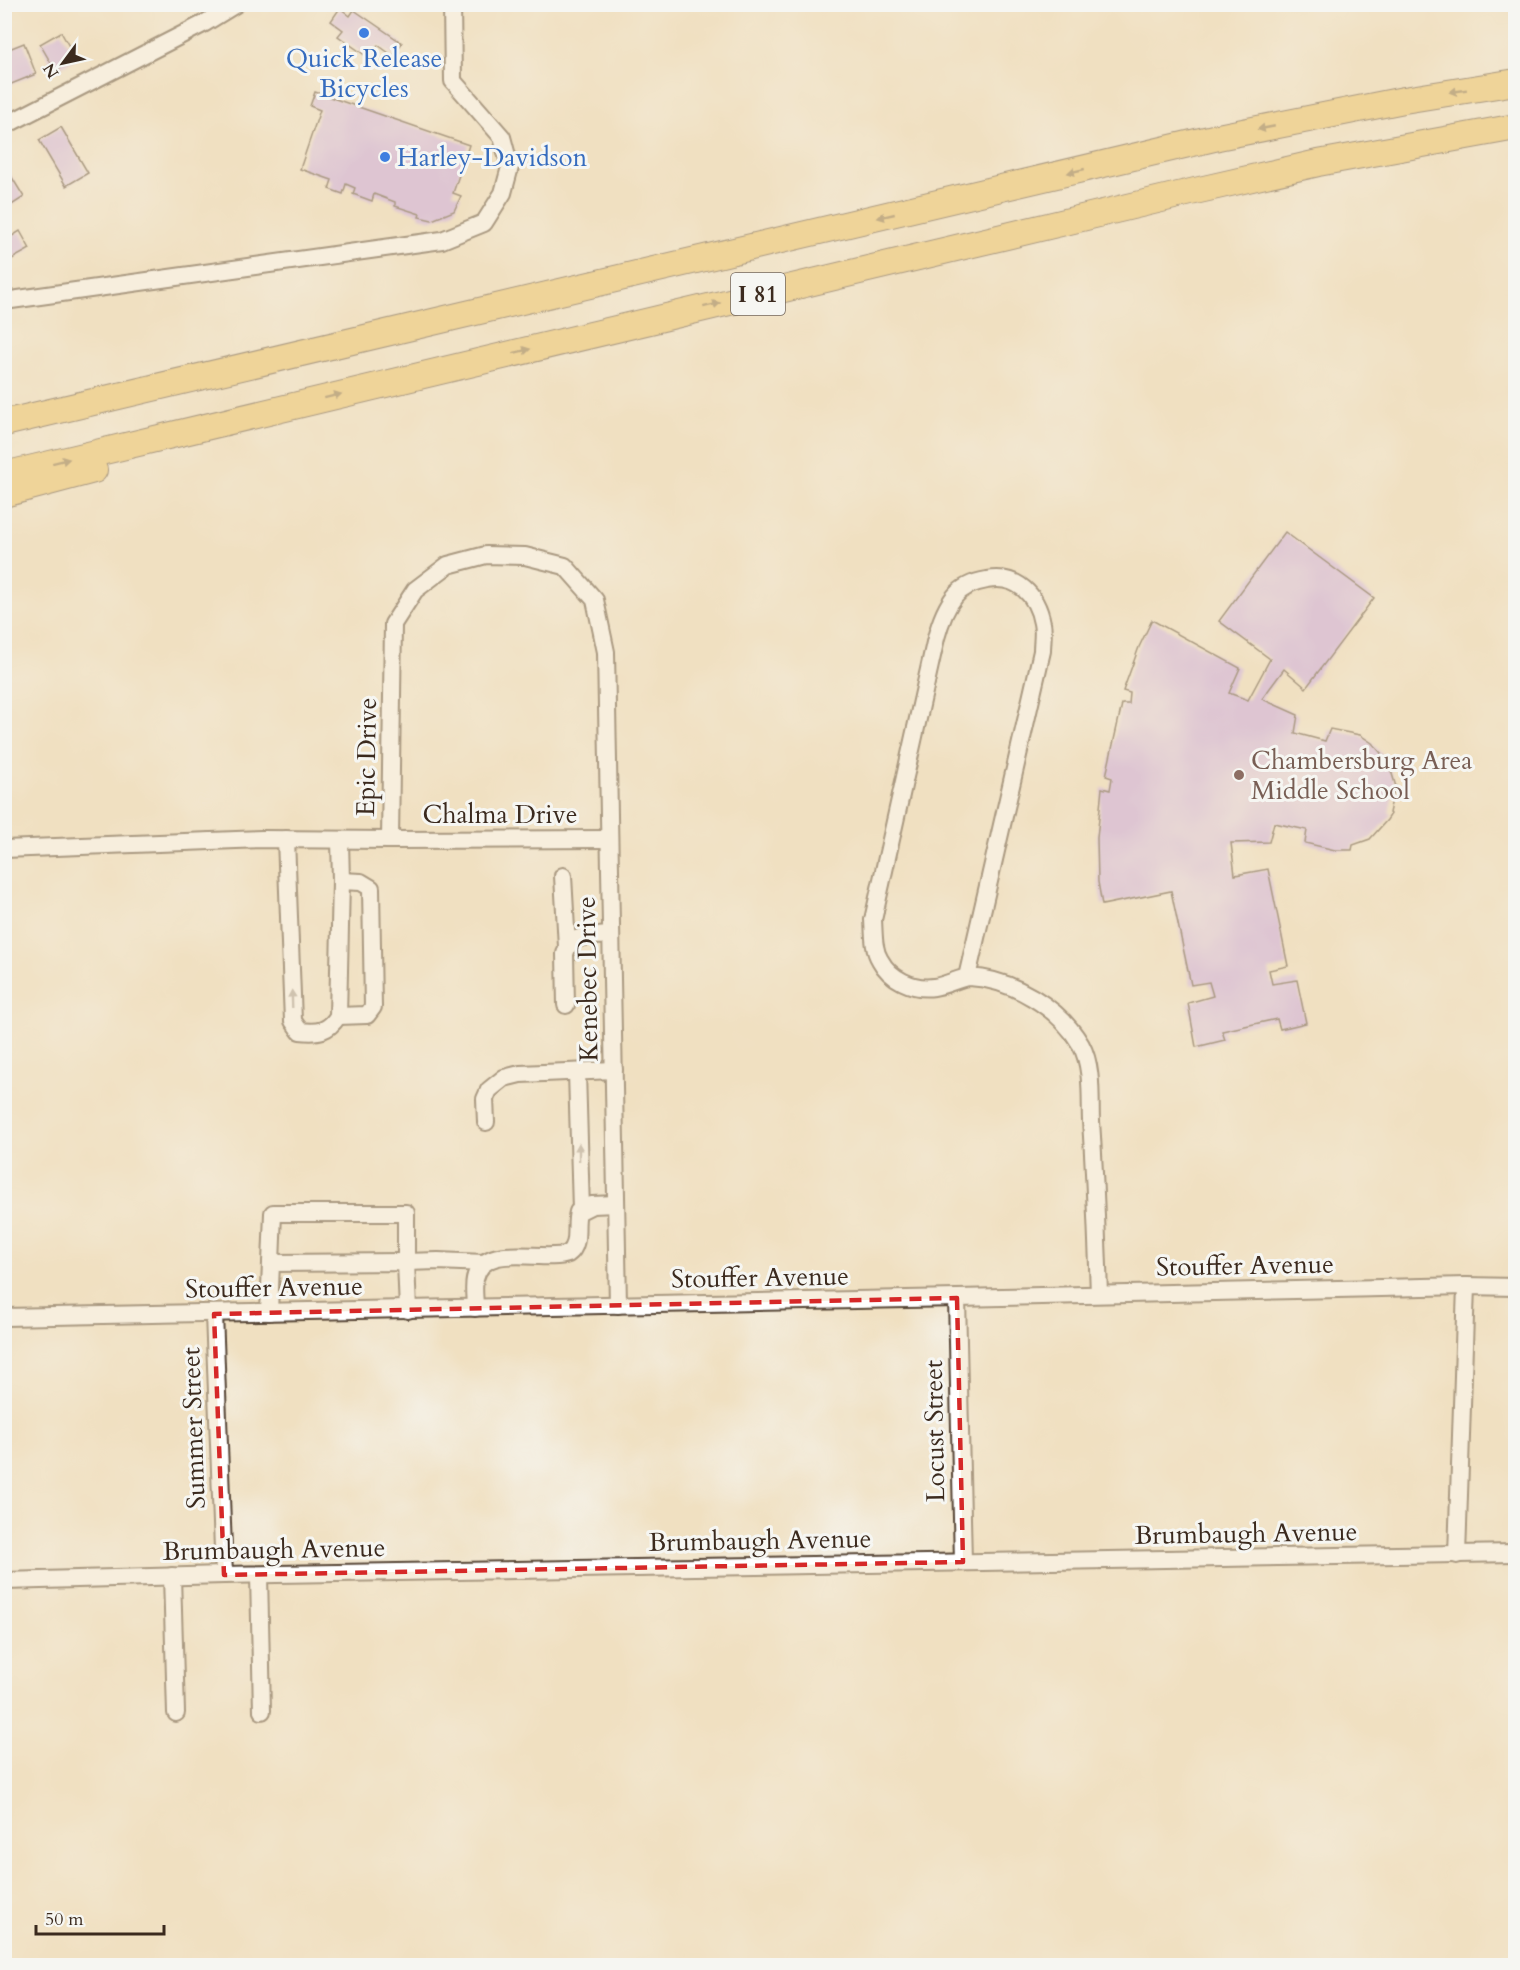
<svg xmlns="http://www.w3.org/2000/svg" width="1520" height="1970" font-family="Cardo,serif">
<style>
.building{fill:#c7a5e7}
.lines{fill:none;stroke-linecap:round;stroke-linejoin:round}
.minor-casing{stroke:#564536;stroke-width:20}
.highway-casing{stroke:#564536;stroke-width:28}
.minor{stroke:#fff;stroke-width:16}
.highway{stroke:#edc569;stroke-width:26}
.oneway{fill:#8b7040}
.oneway2{fill:#a79f9a}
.marked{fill:none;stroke:#d62828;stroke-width:4.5;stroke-dasharray:12 8;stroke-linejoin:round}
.shop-dot{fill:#3f7fe0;stroke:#f6f6f2;stroke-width:2}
.education-dot{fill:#8d6e63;stroke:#f6f6f2;stroke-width:2}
.labels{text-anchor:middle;stroke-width:6;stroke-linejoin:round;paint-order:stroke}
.shield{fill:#f6f6f2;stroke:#73675e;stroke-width:1.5}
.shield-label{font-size:24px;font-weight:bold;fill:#3b2a1e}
.shop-label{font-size:26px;fill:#366cbe;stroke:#f6f6f2}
.street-label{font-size:26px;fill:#3b2a1e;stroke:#f6f6f2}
.education-label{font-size:26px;fill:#785e54;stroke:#f6f6f2;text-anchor:start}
</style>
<rect width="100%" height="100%" fill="#f6f6f2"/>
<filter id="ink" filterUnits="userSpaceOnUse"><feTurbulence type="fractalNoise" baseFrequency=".0167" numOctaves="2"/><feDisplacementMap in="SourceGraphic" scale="12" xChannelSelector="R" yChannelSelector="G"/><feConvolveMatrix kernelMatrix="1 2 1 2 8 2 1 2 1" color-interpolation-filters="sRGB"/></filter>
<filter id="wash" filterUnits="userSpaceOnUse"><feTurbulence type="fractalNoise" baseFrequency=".008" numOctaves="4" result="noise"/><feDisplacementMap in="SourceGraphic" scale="24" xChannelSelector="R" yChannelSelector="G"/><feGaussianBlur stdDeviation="1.35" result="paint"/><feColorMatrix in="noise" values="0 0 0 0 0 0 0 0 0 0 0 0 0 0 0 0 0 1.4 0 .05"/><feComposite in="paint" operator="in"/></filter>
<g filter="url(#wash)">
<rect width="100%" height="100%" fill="#f0e0c1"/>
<g id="blocks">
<g class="building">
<polygon points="340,8 350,16 354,10 402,43 393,56 378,45 369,58 338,36 343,30 331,21"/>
<polygon points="61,32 76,59 55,70 40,44"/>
<polygon points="24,43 36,74 4,87 4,51"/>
<polygon points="315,92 469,145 453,193 461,196 454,211 432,220 419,217 420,214 395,206 395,202 374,194 372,201 353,194 355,188 346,184 343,194 329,189 332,180 300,169 320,110 310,106"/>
<polygon points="61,127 88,173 66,186 39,140"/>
<polygon points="8,171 24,197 7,208 4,204 4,173"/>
<polygon points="20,231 30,249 12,259 4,245 4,241"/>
<polygon points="1285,532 1374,598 1306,688 1284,669 1262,699 1298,715 1295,733 1325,741 1330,729 1360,735 1372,743 1388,761 1397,790 1394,790 1389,813 1391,814 1387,820 1370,839 1353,845 1352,850 1335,850 1305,843 1307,830 1274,823 1269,842 1231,843 1235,875 1268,869 1288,966 1269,970 1272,984 1297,980 1306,1023 1280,1029 1277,1019 1222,1031 1225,1040 1196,1047 1188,1003 1213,996 1209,982 1191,985 1171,891 1102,905 1098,882 1097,838 1102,788 1110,790 1112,778 1106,776 1122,704 1129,704 1130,693 1123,691 1139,647 1152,620 1240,668 1229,693 1248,700 1270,659 1219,621"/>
</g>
</g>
</g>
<g filter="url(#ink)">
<use href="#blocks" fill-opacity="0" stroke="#564536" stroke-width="1.5"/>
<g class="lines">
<g class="minor-casing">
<g id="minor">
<polyline points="4,126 205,23 236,4"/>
<polyline points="4,301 442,240 484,223 503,193 510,167 502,137 453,81 452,4"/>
<path d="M 286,839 L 293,1021 L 300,1031 C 318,1033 328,1032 338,1016 L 341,881 L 340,840"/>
<polyline points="390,840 609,839"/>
<polyline points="4,849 262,839 390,840 393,624 415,590 448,565 486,555 525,556 565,566 595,600 606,652 618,1305"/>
<polyline points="563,876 567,947"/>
<path d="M 967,977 L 1042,651 C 1042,642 1044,632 1042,623 C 1037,595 1017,574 987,580 C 975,582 963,586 955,596 C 945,608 940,623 936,638 L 873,920 C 874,934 873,949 880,960 C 890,979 913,990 934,987 C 944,986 962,977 969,977 C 1012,979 1060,1008 1081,1045 C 1093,1067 1090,1098 1091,1121 C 1095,1179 1097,1237 1099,1294"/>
<path d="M 566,1005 L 565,954 C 570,932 593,937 611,935"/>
<polyline points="338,1016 367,1015 373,1007 371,888 361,882 341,881"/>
<polyline points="577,1072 581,1210"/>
<polyline points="486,1122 485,1099 489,1090 504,1078 520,1074 614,1070"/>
<polyline points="271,1263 273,1213 406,1213 406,1262 438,1261 484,1263"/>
<polyline points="957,1298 963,1562"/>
<path d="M 475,1308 C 475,1299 473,1288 475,1279 C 483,1240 542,1263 568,1254 C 581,1245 574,1226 578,1212 L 592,1205 L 616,1204"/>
<polyline points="269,1312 271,1263 406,1262 408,1310"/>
<polyline points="214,1314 224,1575"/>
<polyline points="4,1317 957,1298 1466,1286 1516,1287"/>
<polyline points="1457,1555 1466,1286"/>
<polyline points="259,1575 262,1711"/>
<polyline points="172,1576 176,1713"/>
<polyline points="4,1581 224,1575 1516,1553"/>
</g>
</g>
<g class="highway-casing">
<g id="highway">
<polyline points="4,423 1218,137 1404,100 1516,82"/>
<polyline points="4,475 1195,191 1318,163 1516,127"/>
<polyline points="4,494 94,470"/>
</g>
</g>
<use href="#minor" class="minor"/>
<use href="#highway" class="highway"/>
</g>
<defs><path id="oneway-solid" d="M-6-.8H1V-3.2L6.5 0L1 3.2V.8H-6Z" transform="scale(1.5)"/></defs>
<g class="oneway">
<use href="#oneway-solid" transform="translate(1458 91) rotate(171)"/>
<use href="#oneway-solid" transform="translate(1266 128) rotate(169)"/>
<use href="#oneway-solid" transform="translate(1076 171) rotate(167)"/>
<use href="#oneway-solid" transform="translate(886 216) rotate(167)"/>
<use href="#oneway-solid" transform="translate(712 305) rotate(-14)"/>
<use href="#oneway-solid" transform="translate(522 351) rotate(-14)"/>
<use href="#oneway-solid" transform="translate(333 396) rotate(-14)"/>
<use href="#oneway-solid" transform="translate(61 461) rotate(-14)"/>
</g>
<g class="oneway2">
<use href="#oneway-solid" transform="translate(292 999) rotate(-92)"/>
<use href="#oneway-solid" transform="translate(579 1152) rotate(-91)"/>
</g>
</g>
<path d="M0 0H1520V1970H0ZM 957,1298 L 963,1562 L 224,1575 L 214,1314 Z" fill="#f0e0c1" fill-opacity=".55" fill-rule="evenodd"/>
<path class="marked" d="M 957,1298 L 963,1562 L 224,1575 L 214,1314 Z"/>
<g class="shop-dot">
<circle cx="364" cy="33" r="6"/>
<circle cx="385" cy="157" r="6"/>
</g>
<circle class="education-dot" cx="1239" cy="775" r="6"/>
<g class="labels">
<rect class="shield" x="731" y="273" width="54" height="42" rx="4.5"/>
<g class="shield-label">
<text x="758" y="302">I 81</text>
</g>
<g class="shop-label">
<text x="364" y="67">Quick Release<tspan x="364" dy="30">Bicycles</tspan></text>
<text x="397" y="166" text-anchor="start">Harley-Davidson</text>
</g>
<g class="street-label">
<text transform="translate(366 757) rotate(-89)" y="9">Epic Drive</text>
<text x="500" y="823">Chalma Drive</text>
<text transform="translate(587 979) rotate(-91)" y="9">Kenebec Drive</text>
<text transform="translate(1245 1265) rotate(-1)" y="9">Stouffer Avenue</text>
<text transform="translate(760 1277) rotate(-1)" y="9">Stouffer Avenue</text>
<text transform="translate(274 1287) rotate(-1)" y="9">Stouffer Avenue</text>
<text transform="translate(193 1428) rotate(-92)" y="9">Summer Street</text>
<text transform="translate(934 1431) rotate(-91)" y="9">Locust Street</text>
<text transform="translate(1246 1533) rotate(-1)" y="9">Brumbaugh Avenue</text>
<text transform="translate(760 1540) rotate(-1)" y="9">Brumbaugh Avenue</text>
<text transform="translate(274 1549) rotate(-1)" y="9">Brumbaugh Avenue</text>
</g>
<g class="education-label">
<text x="1251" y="769">Chambersburg Area<tspan x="1251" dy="30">Middle School</tspan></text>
</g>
</g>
<rect width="1520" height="1970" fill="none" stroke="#f6f6f2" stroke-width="24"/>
<g transform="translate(63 63) rotate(237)" stroke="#f6f6f2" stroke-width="4.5" paint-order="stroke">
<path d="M0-4.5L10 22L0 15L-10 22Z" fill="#3b2a1e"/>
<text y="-9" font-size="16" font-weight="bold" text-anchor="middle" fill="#3b2a1e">N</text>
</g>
<path d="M36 1925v9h128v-9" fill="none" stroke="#3b2a1e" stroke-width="3"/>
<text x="45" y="1925" font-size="18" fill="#3b2a1e" stroke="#f6f6f2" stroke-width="4.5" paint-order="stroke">50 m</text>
</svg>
